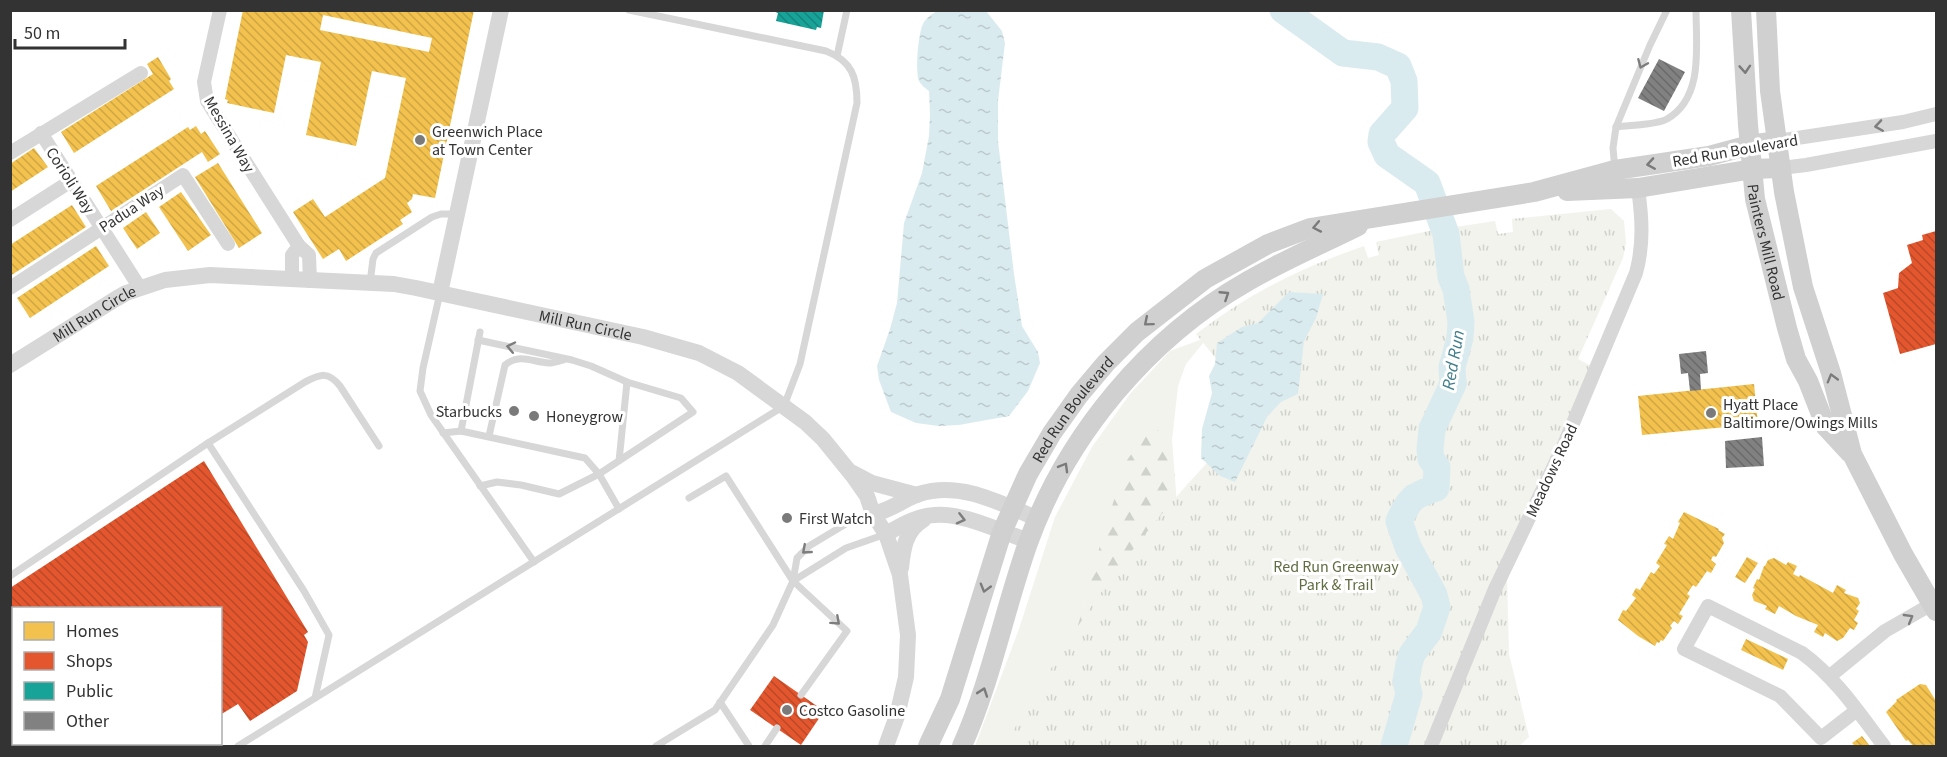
<svg xmlns="http://www.w3.org/2000/svg" width="1947" height="757" font-family="'Source Sans 3',sans-serif">
<style>
.grass{fill:#f1f3ec}
.forest{fill:url(#forest-firs)}
.park{fill:url(#park-tufts)}
.water{fill:url(#water-ripples)}
.homes{fill:url(#homes-back-hatch);fill-rule:evenodd}
.shops{fill:url(#shops-back-hatch)}
.public{fill:url(#public-back-hatch)}
.lines{fill:none;stroke-linecap:round;stroke-linejoin:round}
.river{stroke:#daebef;stroke-width:27}
.building{fill:url(#building-back-hatch)}
.service{stroke:#d7d7d7;stroke-width:7}
.minor{stroke:#d7d7d7;stroke-width:14}
.tertiary{stroke:#d7d7d7;stroke-width:16}
.secondary{stroke:#d0d0d0;stroke-width:20}
.oneway{stroke:#7d7d7d}
.oneway2{stroke:#7a7a7a}
.poi-dot{fill:#7a7a7a;stroke:#fff;stroke-width:2}
.labels{text-anchor:middle;stroke-width:6;stroke-linejoin:round;paint-order:stroke}
.poi-label{font-size:16px;fill:#333;stroke:#fff;text-anchor:start}
.street-label{font-size:16px;fill:#333;stroke:#fff}
.park-label{font-size:16px;fill:#5f6d41;stroke:#fff}
.water-label{font-size:18px;font-style:italic;fill:#407e8c;stroke:#fff}
</style>
<defs>
<pattern id="forest-firs" width="22" height="20" patternUnits="userSpaceOnUse" patternTransform="scale(1.5)"><rect width="22" height="20" fill="#f1f3ec"/><path d="M5 1l3.5 6h-7zM16 11l3.5 6h-7z" fill="#cfd1cb"/></pattern>
<pattern id="park-tufts" width="24" height="20" patternUnits="userSpaceOnUse" patternTransform="scale(1.5)"><rect width="24" height="20" fill="#f1f3ec"/><path d="M3 7l-1-3M5 7V3M7 7l1-3M15 17l-1-3M17 17v-4M19 17l1-3" fill="none" stroke="#cfd1cb"/></pattern>
<pattern id="water-ripples" width="26" height="14" patternUnits="userSpaceOnUse" patternTransform="scale(1.5)"><rect width="26" height="14" fill="#daebef"/><path d="M2 4q2-2 4 0t4 0M15 11q2-2 4 0t4 0" fill="none" stroke="#bccacd"/></pattern>
<pattern id="homes-back-hatch" width="6" height="6" patternUnits="userSpaceOnUse" patternTransform="scale(1.5)"><rect width="6" height="6" fill="#f2c14e"/><path d="M-1 5l2 2M0 0l6 6M5-1l2 2" fill="none" stroke="#d0a645"/></pattern>
<pattern id="shops-back-hatch" width="6" height="6" patternUnits="userSpaceOnUse" patternTransform="scale(1.5)"><rect width="6" height="6" fill="#e4572e"/><path d="M-1 5l2 2M0 0l6 6M5-1l2 2" fill="none" stroke="#b94928"/></pattern>
<pattern id="public-back-hatch" width="6" height="6" patternUnits="userSpaceOnUse" patternTransform="scale(1.5)"><rect width="6" height="6" fill="#17a398"/><path d="M-1 5l2 2M0 0l6 6M5-1l2 2" fill="none" stroke="#15857d"/></pattern>
<pattern id="building-back-hatch" width="6" height="6" patternUnits="userSpaceOnUse" patternTransform="scale(1.5)"><rect width="6" height="6" fill="#818181"/><path d="M-1 5l2 2M0 0l6 6M5-1l2 2" fill="none" stroke="#6a6a6a"/></pattern>
</defs>
<rect width="100%" height="100%" fill="#fff"/>
<polygon class="grass" points="1208,337 1186,364 1178,386 1172,440 1152,427 1127,460 1083,607 1062,746 975,746 1019,629 1055,517 1092,447 1130,394 1170,351"/>
<polygon class="forest" points="1152,426 1172,440 1179,531 1057,702 1104,531 1127,460"/>
<path class="park" d="M 1611,209 L 1624,221 L 1626,243 L 1623,258 L 1578,359 L 1591,366 L 1507,578 L 1509,654 L 1529,737 L 1519,746 L 1004,746 C 1038,690 1071,633 1110,580 C 1154,519 1205,463 1258,410 L 1196,334 C 1252,292 1298,269 1364,246 L 1368,258 L 1379,255 L 1376,242 L 1429,231 L 1495,221 L 1498,234 L 1513,232 L 1512,219 Z"/>
<g class="water">
<path d="M 937,11 L 986,11 L 1002,31 L 1005,43 L 998,101 L 998,141 L 1014,274 L 1022,326 L 1038,352 L 1040,363 L 1028,391 L 1009,416 L 959,425 L 939,426 L 916,423 L 891,412 L 879,380 L 877,366 L 890,329 L 897,303 L 904,223 L 922,173 L 929,136 L 930,114 L 929,91 C 925,88 921,85 919,81 C 915,71 918,34 923,24 C 926,18 932,14 937,11 Z"/>
<polygon points="1289,292 1323,294 1316,318 1304,341 1298,394 1281,402 1267,417 1235,482 1220,476 1201,458 1202,429 1212,393 1209,376 1215,364 1217,343 1242,327 1258,323"/>
</g>
<g class="homes">
<path d="M 243,10 L 474,10 L 435,198 L 413,194 L 412,199 L 407,203 L 412,212 L 400,220 L 403,224 L 346,261 L 339,249 L 323,259 L 293,212 L 313,199 L 325,217 L 385,178 L 406,78 L 372,71 L 356,146 L 306,135 L 321,62 L 286,55 L 274,113 L 227,103 L 228,100 L 225,99 ZM 323,15 L 432,38 L 429,52 L 320,30 Z"/>
<polygon points="158,57 171,79 169,81 174,89 74,153 61,132 153,74 147,64"/>
<polygon points="196,126 201,134 205,131 220,154 208,162 202,152 111,211 96,186 188,127 190,130"/>
<polygon points="34,148 48,167 10,192 10,164"/>
<polygon points="218,163 262,233 239,248 195,177"/>
<polygon points="181,192 211,235 188,251 159,207"/>
<polygon points="72,205 86,227 10,276 10,245"/>
<polygon points="146,212 160,233 137,249 123,228"/>
<polygon points="96,246 109,266 30,318 17,298"/>
<polygon points="1754,384 1758,424 1642,435 1638,396"/>
<polygon points="1684,512 1719,529 1718,530 1725,534 1722,538 1724,543 1716,557 1713,556 1711,560 1716,564 1711,573 1707,571 1696,587 1693,585 1687,594 1690,596 1679,614 1683,616 1678,624 1674,621 1670,626 1672,628 1663,641 1661,640 1659,643 1657,642 1655,646 1638,636 1618,620 1623,610 1626,611 1636,598 1632,595 1636,588 1640,590 1651,572 1654,574 1660,566 1656,563 1667,545 1664,544 1669,536 1673,539 1680,523 1678,522"/>
<polygon points="1747,557 1758,563 1745,583 1735,577"/>
<polygon points="1774,558 1786,565 1788,562 1797,566 1793,574 1799,577 1800,575 1833,593 1837,585 1846,590 1844,593 1858,598 1860,603 1856,609 1859,611 1854,620 1858,623 1854,630 1850,628 1843,638 1837,641 1825,633 1823,637 1814,632 1818,625 1796,616 1779,606 1775,614 1765,609 1767,606 1754,601 1752,595 1755,589 1753,588 1757,579 1759,580 1764,566 1765,566 1768,560"/>
<polygon points="1746,639 1788,659 1783,670 1741,650"/>
<polygon points="1920,684 1926,685 1936,701 1936,746 1913,746 1908,740 1906,741 1886,712 1897,701 1896,700"/>
<polygon points="1862,736 1870,746 1855,746 1852,743"/>
</g>
<g class="shops">
<polygon points="1936,231 1936,344 1900,354 1883,293 1898,288 1899,273 1912,263 1907,245 1923,240 1922,235"/>
<polygon points="204,461 308,632 304,635 308,642 297,691 250,721 238,704 220,715 220,608 14,608 14,744 177,744 172,746 10,746 10,588"/>
<polygon points="774,676 824,711 801,745 750,710"/>
</g>
<polygon class="public" points="770,10 824,10 821,28 817,27 816,30 776,21 778,13"/>
<g class="lines">
<path class="river" d="M 1283,10 L 1343,53 L 1378,57 L 1398,66 L 1404,81 L 1405,108 L 1382,134 L 1381,142 L 1387,155 L 1427,183 L 1446,234 L 1451,277 L 1456,289 L 1461,322 L 1460,338 L 1452,367 L 1453,384 L 1432,429 L 1430,450 L 1431,459 L 1437,467 L 1436,488 C 1412,496 1410,498 1399,521 L 1408,547 L 1434,595 L 1437,607 L 1429,631 L 1412,654 L 1409,664 L 1406,681 L 1409,694 L 1394,746"/>
</g>
<g class="building">
<polygon points="1659,59 1685,72 1664,111 1638,98"/>
<polygon points="1706,351 1708,373 1700,374 1701,390 1690,391 1688,373 1681,374 1679,354"/>
<polygon points="1762,437 1764,466 1726,468 1725,441"/>
</g>
<g class="lines">
<g class="service">
<polyline points="837,56 847,10"/>
<path d="M 1616,127 C 1629,125 1657,125 1667,119 C 1704,98 1696,46 1696,10"/>
<polyline points="1615,170 1613,148 1616,127 1650,45 1667,10"/>
<polyline points="370,283 373,259 376,253 432,217 441,214 457,214"/>
<polyline points="440,293 423,368 420,391 431,415 534,562"/>
<polyline points="478,340 572,360 591,366 627,382"/>
<polyline points="461,431 480,332"/>
<polyline points="443,433 461,431 585,458 599,474 619,509"/>
<path d="M 489,436 L 505,365 C 520,353 532,362 549,363 C 553,363 559,361 563,360"/>
<path d="M 208,443 L 305,382 C 321,374 328,371 340,386 L 379,446"/>
<polyline points="480,486 497,482 521,485 559,494 599,474 693,412 681,398 627,382 619,461"/>
<polyline points="689,498 726,476 793,581 847,631 801,695"/>
<polyline points="10,576 208,443 304,591 329,635 315,698"/>
<polyline points="793,581 846,548 886,534"/>
<polyline points="720,702 749,746"/>
<path d="M 238,746 L 784,406 L 800,364 L 857,103 C 857,77 852,61 826,51 L 629,10"/>
<polyline points="656,746 715,710 773,625 793,581 797,558 809,546 854,519 873,514"/>
<polyline points="765,746 777,728"/>
</g>
<g class="minor">
<polyline points="220,10 204,82 207,101 299,246"/>
<polyline points="41,133 140,288"/>
<polyline points="1777,141 1903,122 1936,114"/>
<polyline points="10,153 141,73"/>
<polyline points="1781,168 1806,165 1936,141"/>
<polyline points="10,220 71,181"/>
<polyline points="292,279 292,255 299,246 309,255 310,281"/>
<polyline points="10,288 183,175 228,244"/>
<polyline points="1830,676 1885,631 1932,604"/>
<path d="M 1857,710 L 1821,738 L 1780,696 L 1684,649 L 1708,606 L 1802,653 C 1836,678 1859,713 1884,746"/>
<path d="M 1431,746 L 1495,589 L 1563,447 L 1636,273 C 1644,244 1642,217 1638,188"/>
</g>
<g class="tertiary">
<polyline points="440,293 501,10"/>
<path id="s1" d="M 10,365 L 114,300 L 126,293 L 165,280 L 210,275 L 394,284 L 416,288 L 643,337 L 699,353 L 738,373 L 805,422 L 823,439 L 853,476 L 867,496 L 873,514 L 886,534 L 900,575 L 908,635 L 906,677 L 897,716 L 886,746"/>
<polyline points="853,473 872,483 917,495"/>
<path d="M 873,514 C 892,510 902,500 919,494 C 961,481 1000,503 1038,519"/>
<path d="M 886,534 C 900,526 916,516 934,515 C 962,512 1001,532 1029,541"/>
<path d="M 901,568 C 903,549 905,531 923,520"/>
</g>
<g class="secondary">
<path id="s2" d="M 1741,10 L 1748,125 L 1755,199 L 1787,328 L 1796,359 L 1808,381 L 1826,427 L 1850,453"/>
<polyline points="1766,10 1770,91 1784,192 1803,287 1831,373 1852,454 1903,554 1936,611"/>
<polyline points="1567,191 1638,188 1753,169 1781,168"/>
<path id="s3" d="M 928,746 L 950,699 L 1002,532 L 1028,474 L 1052,433 L 1079,395 L 1106,363 L 1137,332 L 1205,279 L 1268,244 L 1310,228 L 1534,192 L 1615,170 L 1709,156 L 1750,145 L 1777,141"/>
<path d="M 962,746 C 991,681 1004,611 1028,543 C 1067,435 1148,338 1248,281 C 1284,260 1322,244 1358,226"/>
</g>
</g>
<defs><path id="oneway-chevron" d="M-2-3.5L2.5 0L-2 3.5" fill="none" stroke-width="1.6" stroke-linecap="round" stroke-linejoin="round" transform="scale(1.5)"/></defs>
<g class="oneway">
<use href="#oneway-chevron" transform="translate(1642 64) rotate(113)"/>
<use href="#oneway-chevron" transform="translate(1879 126) rotate(171)"/>
<use href="#oneway-chevron" transform="translate(511 347) rotate(-168)"/>
<use href="#oneway-chevron" transform="translate(961 519) rotate(14)"/>
<use href="#oneway-chevron" transform="translate(806 550) rotate(139)"/>
<use href="#oneway-chevron" transform="translate(1909 618) rotate(-30)"/>
<use href="#oneway-chevron" transform="translate(836 621) rotate(42)"/>
</g>
<g class="oneway2">
<use href="#oneway-chevron" transform="translate(1745 69) rotate(86)"/>
<use href="#oneway-chevron" transform="translate(1651 164) rotate(171)"/>
<use href="#oneway-chevron" transform="translate(1317 227) rotate(169)"/>
<use href="#oneway-chevron" transform="translate(1225 295) rotate(-33)"/>
<use href="#oneway-chevron" transform="translate(1148 322) rotate(140)"/>
<use href="#oneway-chevron" transform="translate(1832 378) rotate(-106)"/>
<use href="#oneway-chevron" transform="translate(1064 467) rotate(-60)"/>
<use href="#oneway-chevron" transform="translate(985 588) rotate(106)"/>
<use href="#oneway-chevron" transform="translate(983 692) rotate(-71)"/>
</g>
<g class="poi-dot">
<circle cx="420" cy="140" r="6"/>
<circle cx="514" cy="411" r="6"/>
<circle cx="1711" cy="413" r="6"/>
<circle cx="534" cy="416" r="6"/>
<circle cx="787" cy="518" r="6"/>
<circle cx="787" cy="710" r="6"/>
</g>
<g class="labels">
<g class="poi-label">
<text x="432" y="137">Greenwich Place<tspan x="432" dy="18">at Town Center</tspan></text>
<text x="1723" y="410">Hyatt Place<tspan x="1723" dy="18">Baltimore/Owings Mills</tspan></text>
<text x="502" y="417" text-anchor="end">Starbucks</text>
<text x="546" y="422">Honeygrow</text>
<text x="799" y="524">First Watch</text>
<text x="799" y="716">Costco Gasoline</text>
</g>
<g class="street-label">
<text transform="translate(230 134) rotate(60)" y="6">Messina Way</text>
<text transform="translate(1735 150) rotate(-10)" y="6">Red Run Boulevard</text>
<text transform="translate(71 180) rotate(57)" y="6">Corioli Way</text>
<text transform="translate(131 208) rotate(-33)" y="6">Padua Way</text>
<text dy="6" stroke="none"><textPath href="#s2" startOffset="234">Painters Mill Road</textPath></text>
<text dy="6" stroke="none"><textPath href="#s1" startOffset="99">Mill Run Circle</textPath></text>
<text dy="6" stroke="none"><textPath href="#s1" startOffset="603">Mill Run Circle</textPath></text>
<text dy="6" stroke="none"><textPath href="#s3" startOffset="369">Red Run Boulevard</textPath></text>
<text transform="translate(1551 470) rotate(-65)" y="6">Meadows Road</text>
</g>
<g class="park-label">
<text x="1336" y="572">Red Run Greenway<tspan x="1336" dy="18">Park &amp; Trail</tspan></text>
</g>
<g class="water-label">
<text transform="translate(1453 360) rotate(-80)" y="6">Red Run</text>
</g>
</g>
<rect width="1947" height="757" fill="none" stroke="#333333" stroke-width="24"/>
<rect x="12" y="607" width="210" height="138" fill="#ffffff" stroke="#adadad" stroke-width="1.5"/>
<rect x="24" y="622" width="30" height="18" fill="#f2c14e" stroke="#adadad" stroke-width="1.5"/>
<text x="66" y="637" font-size="18" fill="#333333">Homes</text>
<rect x="24" y="652" width="30" height="18" fill="#e4572e" stroke="#adadad" stroke-width="1.5"/>
<text x="66" y="667" font-size="18" fill="#333333">Shops</text>
<rect x="24" y="682" width="30" height="18" fill="#17a398" stroke="#adadad" stroke-width="1.5"/>
<text x="66" y="697" font-size="18" fill="#333333">Public</text>
<rect x="24" y="712" width="30" height="18" fill="#818181" stroke="#adadad" stroke-width="1.5"/>
<text x="66" y="727" font-size="18" fill="#333333">Other</text>
<path d="M15 39v9h110v-9" fill="none" stroke="#333333" stroke-width="3"/>
<text x="24" y="39" font-size="18" fill="#333333" stroke="#ffffff" stroke-width="4.5" paint-order="stroke">50 m</text>
</svg>
